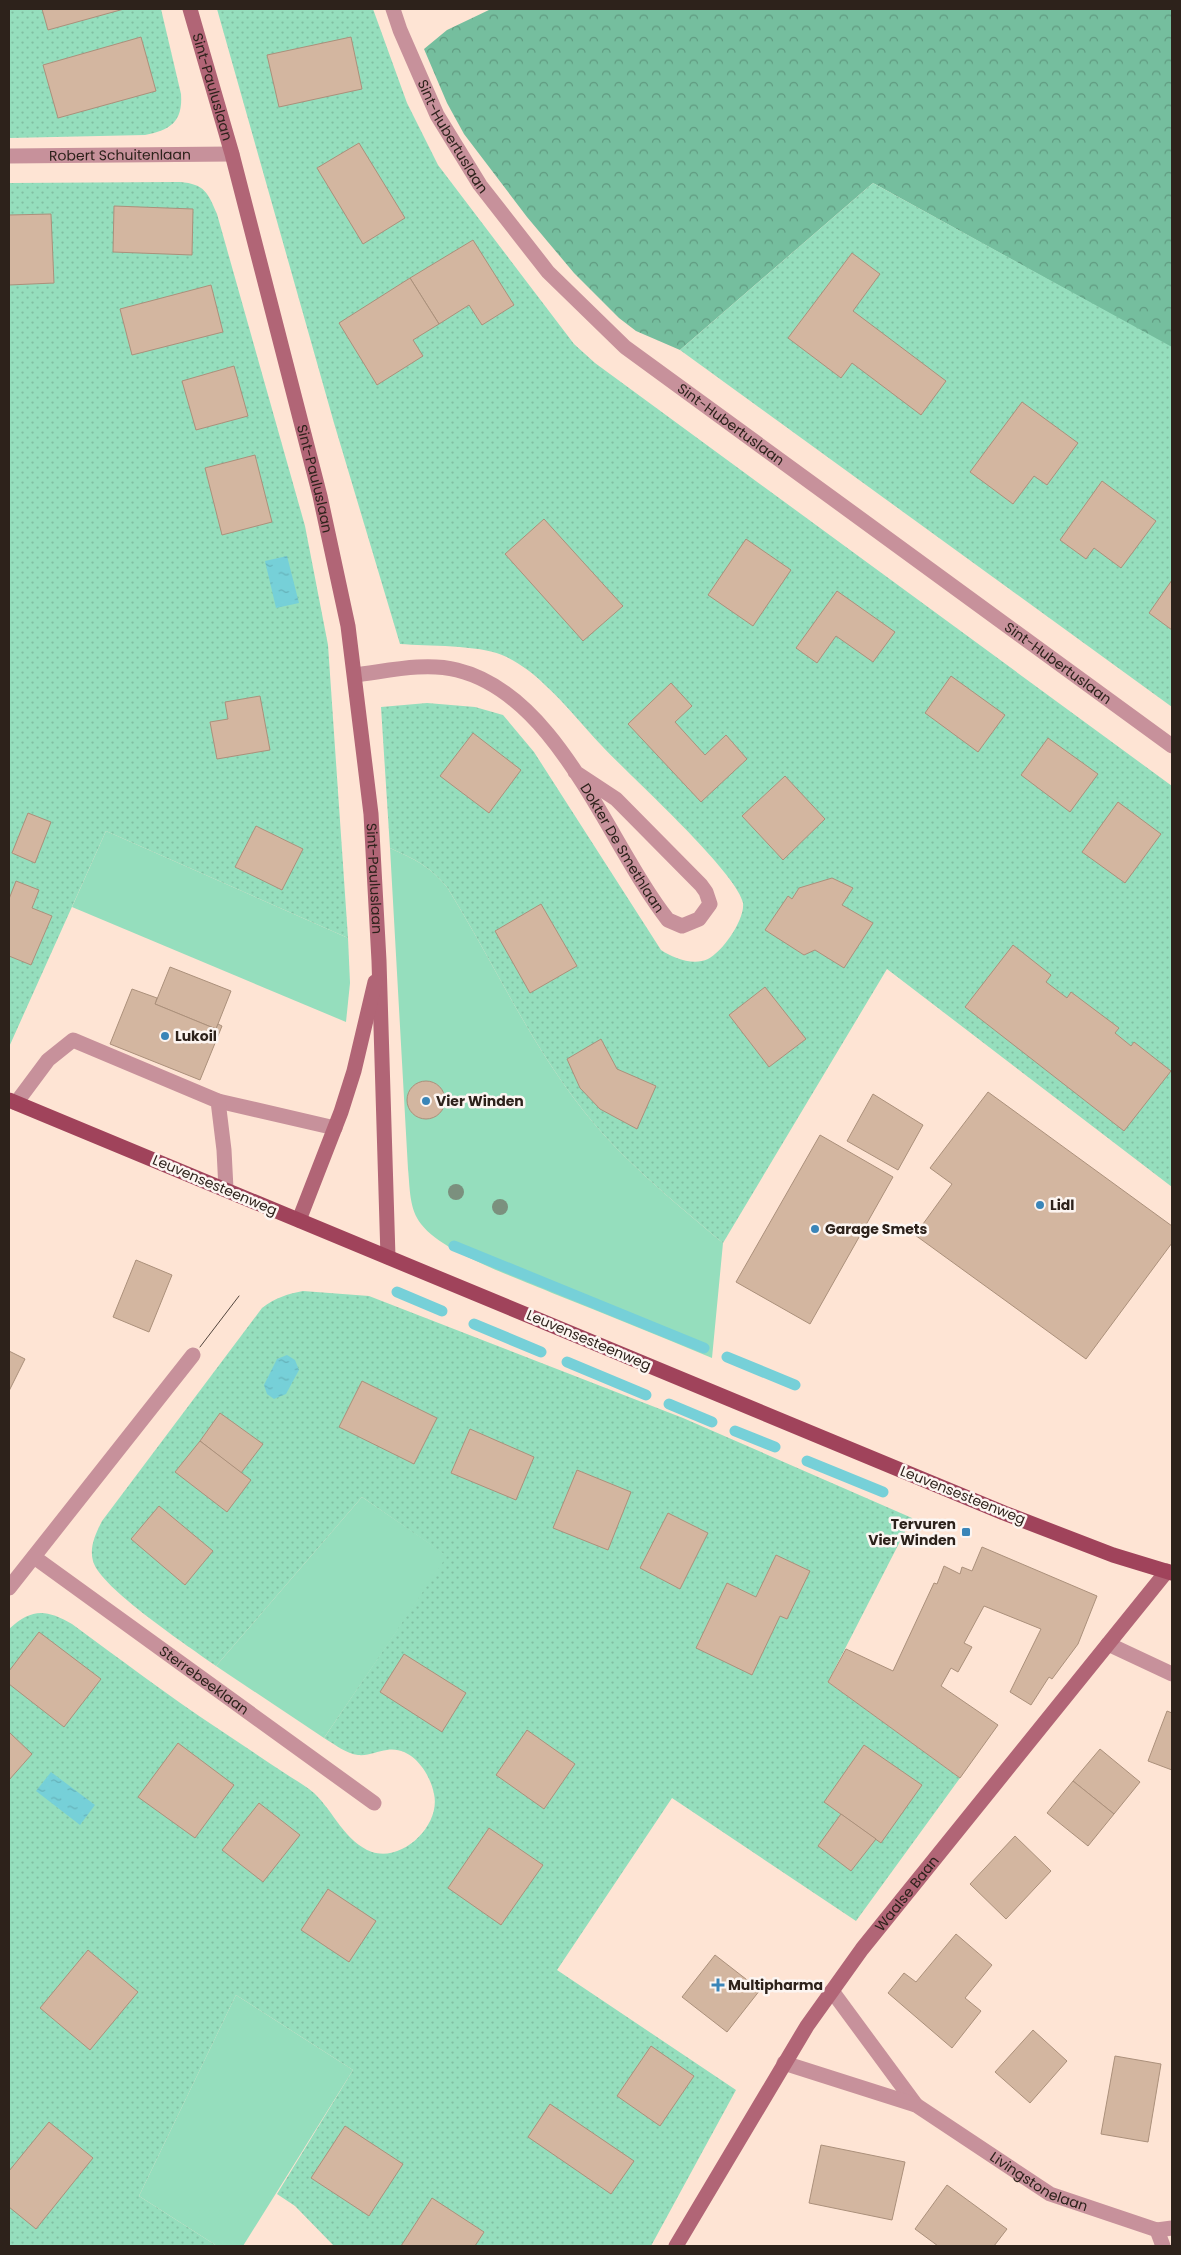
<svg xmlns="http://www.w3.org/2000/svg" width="1181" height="2255" font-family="Poppins,sans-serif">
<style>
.grass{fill:#95debd}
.forest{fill:url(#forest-crowns)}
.garden{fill:url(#garden-dots)}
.water{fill:url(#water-ripples)}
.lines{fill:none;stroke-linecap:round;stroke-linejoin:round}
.stream{stroke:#76d0d8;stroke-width:11}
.building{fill:#d3b6a0;stroke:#ab907b}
.lane{stroke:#c7919b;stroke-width:15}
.street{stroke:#c7919b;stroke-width:15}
.secondary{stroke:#b16576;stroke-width:15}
.primary{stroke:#a0435b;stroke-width:15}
.tram{stroke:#53453d;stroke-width:1}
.tree{fill:#7b907e}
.poi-dot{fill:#3a85b8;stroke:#fcf5f1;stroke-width:2}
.labels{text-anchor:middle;stroke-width:5;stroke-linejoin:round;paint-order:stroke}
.street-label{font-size:14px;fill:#2d221b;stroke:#fcf5f1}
.poi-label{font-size:14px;font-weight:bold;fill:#2d221b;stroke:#fcf5f1;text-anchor:start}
</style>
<defs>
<pattern id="forest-crowns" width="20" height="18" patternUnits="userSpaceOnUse" patternTransform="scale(1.25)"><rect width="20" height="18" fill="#75be9e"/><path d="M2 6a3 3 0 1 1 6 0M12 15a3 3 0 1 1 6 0" fill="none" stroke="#609a80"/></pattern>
<pattern id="garden-dots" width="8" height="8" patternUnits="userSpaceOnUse" patternTransform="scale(1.25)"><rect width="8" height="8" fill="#95debd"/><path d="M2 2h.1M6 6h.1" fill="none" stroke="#81bea2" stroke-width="1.8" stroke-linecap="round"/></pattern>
<pattern id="water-ripples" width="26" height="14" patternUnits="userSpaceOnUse" patternTransform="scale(1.25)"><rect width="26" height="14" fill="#76d0d8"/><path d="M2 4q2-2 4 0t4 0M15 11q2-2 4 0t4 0" fill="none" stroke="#66b2b9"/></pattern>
</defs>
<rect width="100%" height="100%" fill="#fee4d4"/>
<g class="grass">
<polygon points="106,831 348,938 350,983 346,1022 72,907"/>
<path d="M 390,848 C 416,860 428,865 447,887 C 491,958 526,1035 576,1101 C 616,1155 672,1200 723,1243 L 712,1358 C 659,1336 606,1314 552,1293 C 518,1278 443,1253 421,1224 C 409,1209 410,1188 408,1169 Z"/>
<polygon points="362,1497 448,1556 324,1738 216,1666"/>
<polygon points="236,1995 353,2070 243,2246 217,2246 139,2196"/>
</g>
<polygon class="forest" points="491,9 1172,9 1172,348 873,183 680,350 636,331 619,318 574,273 527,217 464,134 447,103 424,49 447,30"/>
<g class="garden">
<path d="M 9,9 L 161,9 L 181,94 C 183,122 170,130 145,135 L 9,138 Z"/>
<path d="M 217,9 L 373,9 L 407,103 L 438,165 L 574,344 L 595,363 L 1172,786 L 1172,1187 L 887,969 L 723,1243 C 672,1200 616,1155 576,1101 C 526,1035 491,958 447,887 C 428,865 416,860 390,848 L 381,707 L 427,703 L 475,707 L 503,715 L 534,752 L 661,950 C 673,958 693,966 708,959 C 722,952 745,920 743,903 C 737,872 629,775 602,746 C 583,726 566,704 545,685 C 533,673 518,662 502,655 C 479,645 427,646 400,644 L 334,423 Z"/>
<path d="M 180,182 C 205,184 208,193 217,214 L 305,526 L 328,645 L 348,938 L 106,831 L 9,1047 L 9,183 Z"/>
<polygon points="873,183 1172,347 1172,707 680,350"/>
<path d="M 303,1291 L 369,1296 L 683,1418 L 912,1518 L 828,1682 L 960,1778 L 856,1921 L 672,1798 L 557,1970 L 736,2090 L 651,2246 L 334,2246 L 295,2206 L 277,2194 L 353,2070 L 236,1995 L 139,2196 L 217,2246 L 9,2246 L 9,1629 C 32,1608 46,1609 72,1624 C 120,1659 167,1695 217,1728 C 240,1743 263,1759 286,1774 C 295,1780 306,1786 314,1793 C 334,1812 345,1842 372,1852 C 404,1862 441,1824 434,1794 C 430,1773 412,1746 387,1750 C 377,1751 369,1756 358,1755 C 347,1754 334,1744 324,1738 L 447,1556 L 362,1497 L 216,1666 C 190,1647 100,1588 93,1561 C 89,1547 96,1533 102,1521 L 262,1308 C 275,1298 287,1294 303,1291 Z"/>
</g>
<g class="water">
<polygon points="287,556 299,603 276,608 265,561"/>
<polygon points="287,1355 295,1360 299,1370 286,1394 274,1399 267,1394 264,1385 277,1359"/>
<polygon points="51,1772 95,1805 80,1825 36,1791"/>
</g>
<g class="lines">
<g class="stream">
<polyline points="454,1246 704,1348"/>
<polyline points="397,1292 442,1311"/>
<polyline points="474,1324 541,1352"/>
<polyline points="727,1357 795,1385"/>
<polyline points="567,1362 646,1395"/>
<polyline points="669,1404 712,1422"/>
<polyline points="735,1431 775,1447"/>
<polyline points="807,1461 883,1492"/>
</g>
</g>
<g class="building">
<polygon points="42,9 124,9 48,30"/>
<polygon points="141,37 156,91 58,118 43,65"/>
<polygon points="351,37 362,89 279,107 267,55"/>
<polygon points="359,143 405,218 363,244 317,168"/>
<polygon points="114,206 193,209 192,255 113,252"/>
<polygon points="51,214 54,283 9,285 9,215"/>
<polygon points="473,240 514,305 482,325 469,305 439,324 410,278"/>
<polygon points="852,253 880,274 853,311 946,381 921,415 852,363 841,378 788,338"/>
<polygon points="410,278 439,324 413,340 423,356 377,385 339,323"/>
<polygon points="211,285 223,332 132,355 120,309"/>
<polygon points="234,366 248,416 196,430 182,381"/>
<polygon points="1022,402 1078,443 1047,485 1034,476 1013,504 970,472"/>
<polygon points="255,455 272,522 222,535 205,468"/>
<polygon points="1102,481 1156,521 1121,568 1094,548 1086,559 1060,540"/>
<polygon points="544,519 623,606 583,641 505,554"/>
<polygon points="746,539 791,570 753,626 708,595"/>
<polygon points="1172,580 1172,630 1149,613"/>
<polygon points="837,591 895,632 873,662 836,636 817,663 796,648"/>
<polygon points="951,676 1005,715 978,752 925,713"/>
<polygon points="671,683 692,706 675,722 705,755 726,735 747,759 701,802 628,724"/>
<polygon points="260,696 270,750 217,759 210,722 228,719 225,702"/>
<polygon points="473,733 521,770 489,813 440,776"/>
<polygon points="1048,738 1098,774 1070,812 1021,775"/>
<polygon points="785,776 825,819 783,860 742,816"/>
<polygon points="1118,802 1161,834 1125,883 1082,852"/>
<polygon points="28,813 51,822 35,863 12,853"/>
<polygon points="256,826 303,849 282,890 235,867"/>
<polygon points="832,878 853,888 842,905 873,923 844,968 815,950 804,955 765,930 788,896 792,899 799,888"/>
<polygon points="16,881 39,890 32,908 52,916 31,965 9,956 9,899"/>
<polygon points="541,904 577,966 530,993 495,931"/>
<polygon points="1013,945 1051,975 1046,982 1067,998 1071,992 1119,1028 1115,1033 1131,1046 1134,1042 1171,1071 1124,1131 965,1007"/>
<polygon points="170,967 231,991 216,1029 155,1004"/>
<polygon points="765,987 806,1039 769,1067 729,1015"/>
<polygon points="132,989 157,998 155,1004 216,1029 218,1024 222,1026 200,1080 110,1044"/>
<polygon points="601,1039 617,1069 656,1086 637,1129 600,1109 580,1088 567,1059"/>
<circle cx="426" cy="1100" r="19"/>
<polygon points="988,1092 1172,1226 1172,1243 1086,1359 915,1235 952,1184 930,1168"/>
<polygon points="873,1094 923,1125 898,1170 847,1141"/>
<polygon points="820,1135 893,1177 810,1324 736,1282"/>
<polygon points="136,1260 172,1275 149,1332 113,1317"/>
<polygon points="9,1351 25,1359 9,1391"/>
<polygon points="362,1381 437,1418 414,1464 339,1427"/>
<polygon points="220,1413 263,1444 241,1473 200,1441"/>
<polygon points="470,1429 534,1457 516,1500 451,1473"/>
<polygon points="200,1441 251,1480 227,1512 175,1472"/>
<polygon points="577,1470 631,1492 608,1550 553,1528"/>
<polygon points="159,1506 213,1551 185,1585 131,1539"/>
<polygon points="668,1513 708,1533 680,1589 640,1568"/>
<polygon points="982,1547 1097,1596 1078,1644 1052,1679 1049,1677 1031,1705 1010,1692 1041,1629 984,1606 964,1643 972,1647 958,1672 951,1668 941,1686 998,1725 960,1778 828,1682 846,1649 893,1671 934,1583 937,1584 944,1566 960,1574 962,1567 972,1571"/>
<polygon points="776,1555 810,1571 787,1619 780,1616 752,1675 696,1648 727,1583 756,1597"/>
<polygon points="39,1632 101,1679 64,1727 9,1684 9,1671"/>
<polygon points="404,1654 466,1693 442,1732 380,1692"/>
<polygon points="1167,1711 1172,1713 1172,1770 1148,1761"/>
<polygon points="527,1730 575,1764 544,1809 496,1775"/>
<polygon points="9,1732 32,1754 9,1780"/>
<polygon points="178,1743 234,1785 195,1838 138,1797"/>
<polygon points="864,1745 922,1785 881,1843 824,1802"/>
<polygon points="1100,1749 1140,1782 1114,1814 1073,1781"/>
<polygon points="1073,1781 1114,1814 1088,1846 1047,1813"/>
<polygon points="259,1803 300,1835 263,1882 222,1850"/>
<polygon points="841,1814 876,1839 851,1871 818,1846"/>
<polygon points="489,1828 543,1865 501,1925 448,1888"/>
<polygon points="1015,1836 1051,1871 1006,1919 970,1884"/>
<polygon points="328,1889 376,1921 349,1962 301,1930"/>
<polygon points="956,1934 992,1965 965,1998 981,2011 952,2048 888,1993 904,1973 916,1982"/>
<polygon points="88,1950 138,1992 90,2050 40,2008"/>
<polygon points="715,1955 760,1990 727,2032 682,1997"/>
<polygon points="1033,2030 1067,2061 1030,2103 995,2072"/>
<polygon points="651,2046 694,2076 660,2126 617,2096"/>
<polygon points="1115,2056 1161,2064 1148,2142 1101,2134"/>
<polygon points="550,2104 634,2161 611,2194 528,2137"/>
<polygon points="49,2122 93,2158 36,2229 9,2207 9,2171"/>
<polygon points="345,2126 403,2164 369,2216 311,2178"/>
<polygon points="821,2145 905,2162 892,2220 809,2203"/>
<polygon points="947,2185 1007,2229 994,2246 938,2246 915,2229"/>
<polygon points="432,2198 484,2232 475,2246 401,2246"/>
</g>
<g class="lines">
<g class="lane">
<polyline points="218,1101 335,1128"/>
<polyline points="16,1103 48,1060 73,1040 218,1101 224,1150 226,1189"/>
<polyline points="1108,1644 1172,1674"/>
</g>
<g class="street">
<path id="s1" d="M 393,9 L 400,30 L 437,115 L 480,185 L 548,272 L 625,347 L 1172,746"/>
<path id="s2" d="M 9,156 L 232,154"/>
<path id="s3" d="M 355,675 C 388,671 425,662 457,670 C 559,695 608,844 668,920 L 682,926 L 699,919 L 710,904 L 706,892 L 701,885 L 616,799 L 575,772"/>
<path id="s4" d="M 34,1557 L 374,1803"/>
<polyline points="9,1588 193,1355"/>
<polyline points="832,1991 916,2105"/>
<path id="s5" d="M 784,2063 L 916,2105 L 1050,2194 L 1157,2230 L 1172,2228"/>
<polyline points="1157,2230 1163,2246"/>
</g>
<g class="secondary">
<path id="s6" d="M 190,9 L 232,154 L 320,496 L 348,626 L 371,814 L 379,961 L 388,1257"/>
<polyline points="299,1220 341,1112 354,1071 375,982"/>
<path id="s7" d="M 676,2246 L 807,2026 L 862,1949 L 1167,1571"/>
</g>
<polyline class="primary" points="9,1100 1004,1513 1113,1555 1172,1573"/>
<polyline class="tram" points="200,1347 239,1296"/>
</g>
<g class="tree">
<circle cx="456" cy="1192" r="8"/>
<circle cx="500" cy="1207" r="8"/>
</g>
<g class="poi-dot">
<circle cx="165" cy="1036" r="5"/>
<circle cx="426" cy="1101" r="5"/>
<circle cx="1040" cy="1205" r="5"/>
<circle cx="815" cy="1229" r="5"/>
<rect x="961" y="1527" width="10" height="10" rx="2.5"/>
<path d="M715.5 1977.5h5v5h5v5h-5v5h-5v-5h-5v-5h5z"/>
</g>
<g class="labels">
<g class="street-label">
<text dy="5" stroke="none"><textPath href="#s6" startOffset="81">Sint-Pauluslaan</textPath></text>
<text dy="5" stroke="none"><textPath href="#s1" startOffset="141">Sint-Hubertuslaan</textPath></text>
<text dy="5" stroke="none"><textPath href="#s2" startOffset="111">Robert Schuitenlaan</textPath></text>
<text dy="5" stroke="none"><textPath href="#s1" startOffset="546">Sint-Hubertuslaan</textPath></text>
<text dy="5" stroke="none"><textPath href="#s6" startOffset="486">Sint-Pauluslaan</textPath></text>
<text dy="5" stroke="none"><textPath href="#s1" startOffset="951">Sint-Hubertuslaan</textPath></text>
<text dy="5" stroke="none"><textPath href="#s3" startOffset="352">Dokter De Smethlaan</textPath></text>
<text dy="5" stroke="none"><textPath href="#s6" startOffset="891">Sint-Pauluslaan</textPath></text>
<text transform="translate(215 1185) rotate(23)" y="5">Leuvensesteenweg</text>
<text transform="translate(589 1340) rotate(23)" y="5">Leuvensesteenweg</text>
<text transform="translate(963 1495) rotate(22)" y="5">Leuvensesteenweg</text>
<text dy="5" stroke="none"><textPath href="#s4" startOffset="210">Sterrebeeklaan</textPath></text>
<text dy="5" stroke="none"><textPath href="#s7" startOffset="422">Waalse Baan</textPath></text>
<text dy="5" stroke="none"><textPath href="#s5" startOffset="284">Livingstonelaan</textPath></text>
</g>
<g class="poi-label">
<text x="175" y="1041">Lukoil</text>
<text x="436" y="1106">Vier Winden</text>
<text x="1050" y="1210">Lidl</text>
<text x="825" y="1234">Garage Smets</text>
<text x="956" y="1529" text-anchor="end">Tervuren<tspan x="956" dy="16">Vier Winden</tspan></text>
<text x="728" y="1990">Multipharma</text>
</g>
</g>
<rect width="1181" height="2255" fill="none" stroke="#2d221b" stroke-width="20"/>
</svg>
